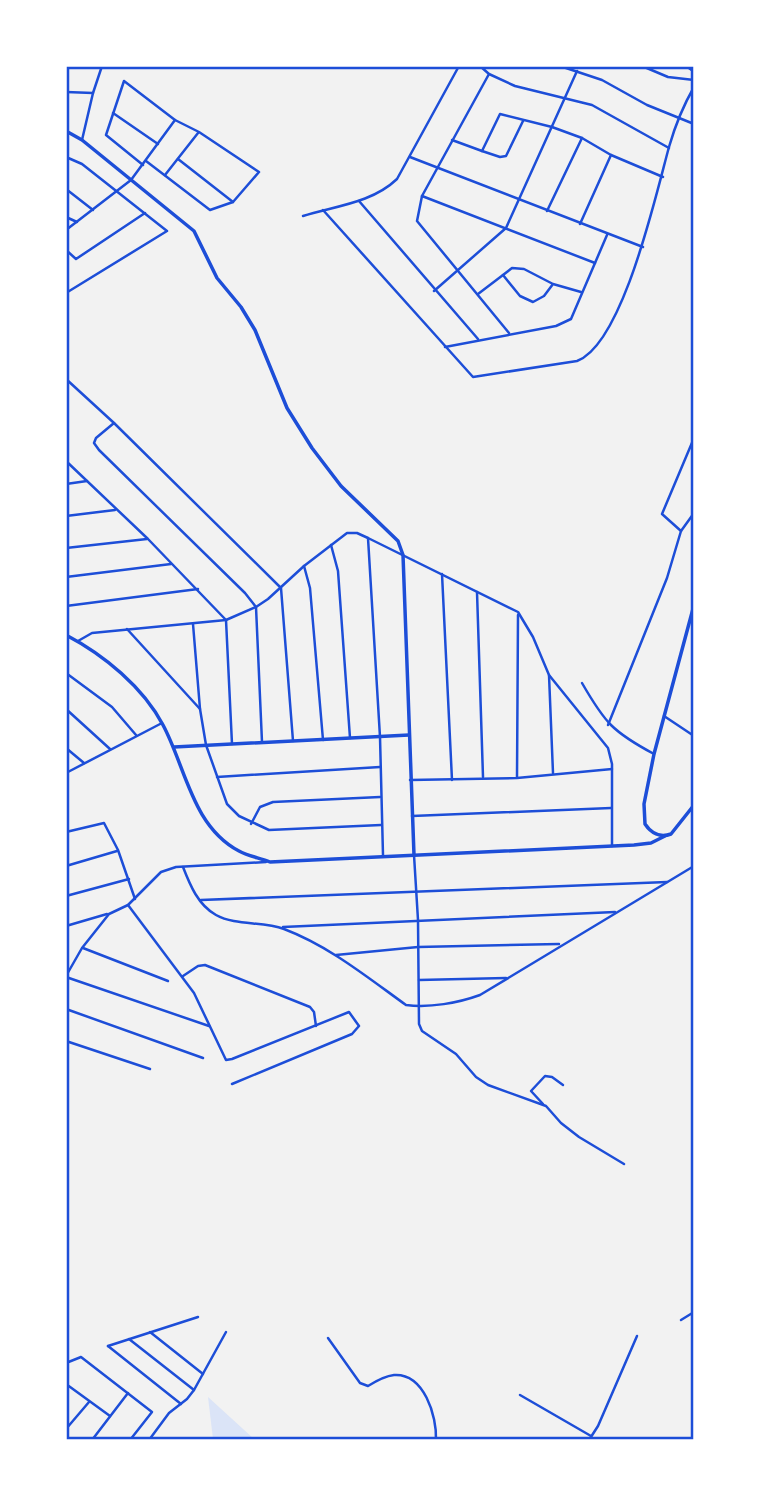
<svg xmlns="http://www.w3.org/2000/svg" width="760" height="1506" font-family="Ubuntu,sans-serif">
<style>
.green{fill:#dbe4f7}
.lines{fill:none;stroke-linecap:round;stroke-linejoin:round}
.minor{stroke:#1d4ed8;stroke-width:2.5}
.tertiary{stroke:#1d4ed8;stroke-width:3.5}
.neatline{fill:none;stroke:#1d4ed8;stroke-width:2.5}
</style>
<rect width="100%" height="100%" fill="#f2f2f2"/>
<polygon class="green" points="208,1397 254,1439 213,1439"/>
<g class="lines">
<g class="minor">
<polyline points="480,66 489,74 515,86 592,105 669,148"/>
<polyline points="560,66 602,80 647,105 694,124"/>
<polyline points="642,66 668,77 694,80"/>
<polyline points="489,74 422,196 417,221 509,333"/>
<polyline points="66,92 93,93"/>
<polyline points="113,113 158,144"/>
<polyline points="523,121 506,156 500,157 482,151 500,114 552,127 582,138 611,155 663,177"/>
<polyline points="82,140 93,93 102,66"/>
<polyline points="452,140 482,151"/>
<polyline points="66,157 82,164 167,231 66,293"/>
<polyline points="410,157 643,247"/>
<polyline points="178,159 233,202"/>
<polyline points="143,165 106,135 124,81 175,120 199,132 259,172 233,202 210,210 146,161"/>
<polyline points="165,175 198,133"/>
<polyline points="66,189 93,210"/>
<polyline points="422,196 595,263"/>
<polyline points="359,201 478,339"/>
<path d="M 323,210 L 473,377 L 577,361 C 623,344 656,194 669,147 C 675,126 683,106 694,87"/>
<polyline points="547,211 582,138"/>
<path d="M 303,216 C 335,206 372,203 397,179 L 459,66"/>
<polyline points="66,217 77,222"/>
<polyline points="580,224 611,155"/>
<polyline points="66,230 131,180 175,120"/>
<polyline points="66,250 76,259 145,213"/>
<polyline points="553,284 544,296 533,302 520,296 503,275 512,268 524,269 553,284 581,292"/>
<polyline points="434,291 506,228 577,71"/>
<polyline points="478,294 503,275"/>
<polyline points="445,347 556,326 571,319 607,235"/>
<polyline points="66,379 114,423 281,588 293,741"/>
<polyline points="114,423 96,438 94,443 99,450 245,593 256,607 262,742"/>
<polyline points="66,461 148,539 226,620 232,744"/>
<polyline points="66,484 87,481"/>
<polyline points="66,516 115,510"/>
<polyline points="681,531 662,514 694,438"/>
<polyline points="368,538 518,612 533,637 549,675 608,748 612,764 612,846"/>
<polyline points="331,545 338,571 350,738"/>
<polyline points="66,548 147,539"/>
<polyline points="304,566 310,588 323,740"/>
<polyline points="442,574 452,780"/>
<polyline points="66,577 171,564"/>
<polyline points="477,592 483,777"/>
<polyline points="66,606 198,589"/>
<polyline points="193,624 200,709 206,745 227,804 239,816 269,830 381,825"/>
<polyline points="127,629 200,709"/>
<polyline points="78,641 92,633 226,620 256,607 268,599 304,566 347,533 357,533 368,538 380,737 383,855"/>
<polyline points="66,673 112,707 136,735"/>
<polyline points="549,675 553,773"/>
<path d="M 582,683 C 605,723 613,732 654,754"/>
<polyline points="66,709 110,749"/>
<polyline points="664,716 694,736"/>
<polyline points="608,725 667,578 681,531 694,513"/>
<polyline points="66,748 84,763"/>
<polyline points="66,773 162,723"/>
<polyline points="217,777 380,767"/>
<polyline points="517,777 518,615"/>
<polyline points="410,780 517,778 612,769"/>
<polyline points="412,816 611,808"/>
<polyline points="251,824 260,807 273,802 380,797"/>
<polyline points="66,832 104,823 118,850 135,899"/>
<polyline points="414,855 418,920 419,1024 422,1031 456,1054 476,1077 488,1085 546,1106 561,1123 579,1137 624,1164"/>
<polyline points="66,866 117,851"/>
<path d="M 183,867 C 190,885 198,905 216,915 C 236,926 262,921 284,929 C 329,946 367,977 406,1005 C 430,1008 458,1003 480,995 L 694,866"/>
<polyline points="66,896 129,879"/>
<polyline points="201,900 667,882"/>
<polyline points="128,905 194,993 226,1060 232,1059 349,1012 359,1026 352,1034 232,1084"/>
<polyline points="66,926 107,914"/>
<polyline points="283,927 615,912"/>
<polyline points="83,948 168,981"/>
<polyline points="336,955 418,947 559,944"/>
<polyline points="66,976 82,948 109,914 128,905 161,872 176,867 266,862"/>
<polyline points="183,976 198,966 205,965 310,1007 314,1012 316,1026"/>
<polyline points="66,977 209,1026"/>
<polyline points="419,980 506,978"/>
<polyline points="66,1009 203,1058"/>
<polyline points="66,1041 150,1069"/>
<polyline points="543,1104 531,1091 545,1076 552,1077 563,1085"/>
<polyline points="681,1320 694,1312"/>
<polyline points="150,1332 203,1374"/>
<path d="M 328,1338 L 360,1383 L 368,1386 C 376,1381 385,1376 394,1375 C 424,1373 437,1416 436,1440"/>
<polyline points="129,1339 194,1390"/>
<polyline points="108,1346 198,1317"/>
<polyline points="108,1346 181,1404"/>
<polyline points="66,1363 81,1357 152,1412 130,1440"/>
<polyline points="66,1384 110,1416"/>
<polyline points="520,1395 591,1436"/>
<polyline points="66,1429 89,1402"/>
<polyline points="92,1440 128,1393"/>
<polyline points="149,1440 169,1413 187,1399 194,1390 226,1332"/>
<polyline points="589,1440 598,1426 637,1336"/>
</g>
<g class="tertiary">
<polyline points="687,66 694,71"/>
<polyline points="66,131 82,140 194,231 217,278 241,307 255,330 287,408 312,448 341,486 398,541 403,555 414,855"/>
<path d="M 694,605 L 654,754 L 644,804 L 645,824 C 651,833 660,838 671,834 L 694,805"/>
<path d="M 66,635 C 104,655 143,687 163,725 C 186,768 192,826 239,851 C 248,856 260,858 270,862 L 634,845 L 651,843 L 665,836"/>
<polyline points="174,747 409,735"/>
</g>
</g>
<rect width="760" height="1506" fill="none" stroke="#ffffff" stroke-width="136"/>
<rect x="68" y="68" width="624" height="1370" class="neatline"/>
</svg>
